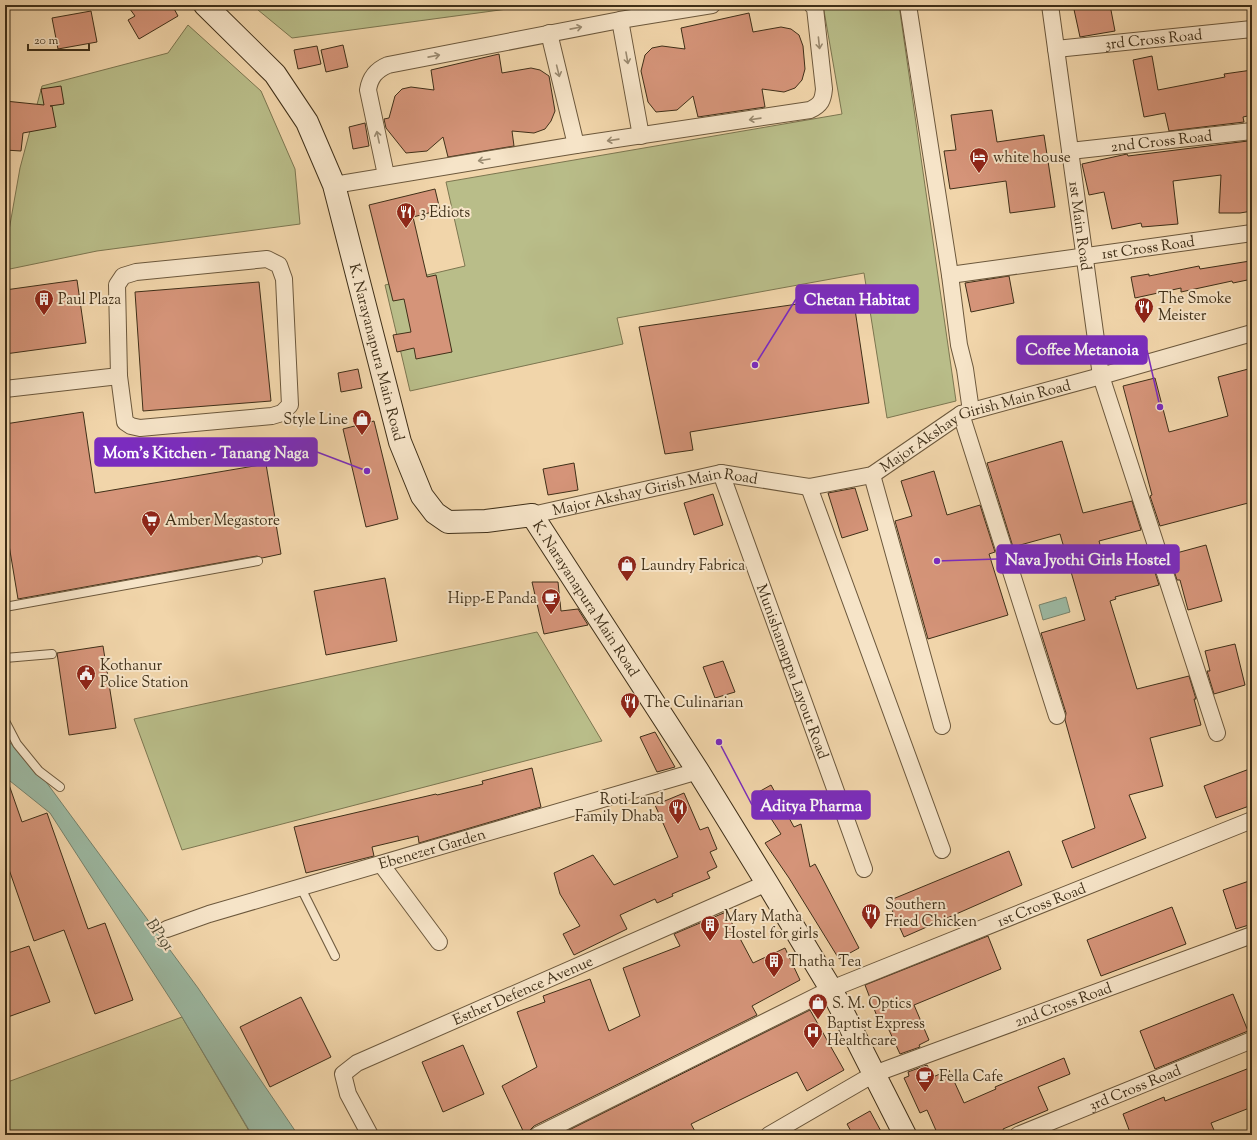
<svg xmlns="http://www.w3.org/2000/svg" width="1257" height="1140" font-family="'Sorts Mill Goudy',serif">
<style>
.green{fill:#b9bd89;stroke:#7c7650}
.water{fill:#9cb9a3;stroke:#77826b}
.building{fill:#d59479;stroke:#3f2f18}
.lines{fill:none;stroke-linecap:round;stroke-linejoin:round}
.lane-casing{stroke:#6c583c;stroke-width:10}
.street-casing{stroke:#6c583c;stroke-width:18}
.secondary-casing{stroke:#3f2f18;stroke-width:24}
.lane{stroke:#f6e4c8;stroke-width:8}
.street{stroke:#f6e4c8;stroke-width:16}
.secondary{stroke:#f6e4c8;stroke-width:22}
.oneway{stroke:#9a8a70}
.labels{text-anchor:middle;stroke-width:4;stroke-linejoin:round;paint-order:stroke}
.street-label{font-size:15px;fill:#3f2f18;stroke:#f6e4c8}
.poi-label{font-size:15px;fill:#3f2f18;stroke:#f6e4c8;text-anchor:start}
.water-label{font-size:16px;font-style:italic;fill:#524b34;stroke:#f6e4c8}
.leader{fill:none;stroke:#7b2cbf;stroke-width:1.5}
.callout-dot{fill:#7b2cbf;stroke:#f6e4c8;stroke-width:1.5}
.callout{fill:#7b2cbf;stroke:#7b2cbf;stroke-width:1.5}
.callout-label{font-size:16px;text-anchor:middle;font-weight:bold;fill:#fff}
</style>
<rect width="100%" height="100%" fill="#f1d5aa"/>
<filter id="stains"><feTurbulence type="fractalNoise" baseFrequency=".005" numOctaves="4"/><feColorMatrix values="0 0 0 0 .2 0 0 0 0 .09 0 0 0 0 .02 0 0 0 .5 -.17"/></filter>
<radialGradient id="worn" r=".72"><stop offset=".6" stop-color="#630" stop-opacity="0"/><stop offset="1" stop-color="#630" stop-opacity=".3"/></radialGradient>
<g class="green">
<polygon points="252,5 537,5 292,38"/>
<polygon points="823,5 899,5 956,401 887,418 864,273 617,318 623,344 410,391 385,285 465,266 446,182 842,114"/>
<polygon points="188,25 261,91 295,169 300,224 97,251 5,270 5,253 20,168 42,86 168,53"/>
<polygon points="537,632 602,741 182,850 134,719"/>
<polygon points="182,1017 249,1131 237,1135 5,1135 5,1083"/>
</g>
<g class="water">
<polygon points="1066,597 1070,612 1043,620 1039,605"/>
<polygon points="5,739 27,756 198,988 298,1135 252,1135 182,1017 50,813 5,777"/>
</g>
<g class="building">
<polygon points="127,5 172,5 178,16 139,39 128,20 135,16"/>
<polygon points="1073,5 1110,5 1115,31 1080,37"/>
<polygon points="91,11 97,42 58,49 52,18"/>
<polygon points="749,13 753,32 781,27 791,29 799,35 803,46 805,69 802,80 795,88 784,92 762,89 765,107 698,117 693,96 677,110 656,112 648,102 641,71 645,55 652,48 662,46 685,49 681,28"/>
<polygon points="343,45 348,67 326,72 321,50"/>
<polygon points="317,46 321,64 298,69 294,50"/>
<polygon points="499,54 502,73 531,68 540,70 549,76 555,111 551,121 545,129 534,133 512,131 514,146 448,157 443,137 427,151 406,153 386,128 384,119 389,118 395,96 402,89 411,87 434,90 431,70"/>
<polygon points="1152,56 1158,90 1225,77 1224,74 1252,70 1252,115 1243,117 1244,122 1169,131 1165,113 1144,117 1133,60"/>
<polygon points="61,86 64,104 50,106 52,106 56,127 23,133 21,151 5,150 5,101 44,105 41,89"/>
<polygon points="992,110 997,142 1044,135 1055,207 1010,213 1006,181 950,189 944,151 956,150 951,115"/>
<polygon points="365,123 369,146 353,149 349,127"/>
<polygon points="1248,141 1252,166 1252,211 1240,213 1219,213 1221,175 1173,181 1178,224 1142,227 1141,223 1112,229 1104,192 1089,195 1082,164 1127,154 1128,156"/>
<polygon points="435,189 440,210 413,217 427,277 436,275 452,352 416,359 414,348 397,352 393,335 411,332 404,299 393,301 369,205"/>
<polygon points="1250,261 1252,279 1233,283 1232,281 1181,292 1181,288 1135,298 1131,277 1149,274 1149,276 1199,266 1200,269"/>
<polygon points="1009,276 1014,303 971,312 965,283"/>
<polygon points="77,280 86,343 5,354 5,290"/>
<polygon points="259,282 271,401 143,411 135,292"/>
<polygon points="853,296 869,403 690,432 693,450 665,454 639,327"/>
<polygon points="1252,368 1252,502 1160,526 1150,496 1152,495 1123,386 1155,378 1169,432 1228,416 1218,377"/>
<polygon points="358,369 362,388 341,392 338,373"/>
<polygon points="83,412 95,493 266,464 281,554 262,558 257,556 18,599 5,521 5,424"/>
<polygon points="374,421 398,519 366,527 343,429"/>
<polygon points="1062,441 1083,513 1132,501 1141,530 1099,541 1107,571 1151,560 1159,585 1115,597 1116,599 1110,601 1137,689 1189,676 1196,699 1194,699 1201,725 1150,738 1163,786 1129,795 1146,838 1072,868 1062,841 1095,828 1065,720 1066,713 1041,633 1085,620 1060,534 1013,547 987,463"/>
<polygon points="574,463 578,490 548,495 543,469"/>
<polygon points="934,471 947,515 980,505 995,552 989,554 1008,615 928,639 895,521 912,516 901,481"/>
<polygon points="855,488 868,530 842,538 828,493"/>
<polygon points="713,494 723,525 694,535 684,503"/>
<polygon points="1206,545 1222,601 1188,610 1180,580 1177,580 1169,555"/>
<polygon points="385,578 397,641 326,655 314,591"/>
<polygon points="532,582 558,582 561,611 578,609 588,625 544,634"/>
<polygon points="1235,644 1245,685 1214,694 1207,671 1210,671 1205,651"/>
<polygon points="103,646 116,728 69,735 57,653"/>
<polygon points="723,661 735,692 715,698 703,667"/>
<polygon points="655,732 675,767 657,772 640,737"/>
<polygon points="532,768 541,807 419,843 418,836 372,847 374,856 306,873 294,827 436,794 437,795 483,784 482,781"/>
<polygon points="1252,768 1252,805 1216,818 1204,786"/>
<polygon points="7,779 22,822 47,813 88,929 105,923 133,1000 95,1014 64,930 34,941 5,858 5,780"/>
<polygon points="771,785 794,827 801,824 810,867 815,864 859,948 839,959 789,878 765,843 781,834 755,794"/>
<polygon points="684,793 700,830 708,827 717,849 710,852 717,867 707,872 710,878 672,894 673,896 657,903 655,899 620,915 627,929 574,955 563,934 580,926 560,894 554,873 593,855 614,885 678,857 655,805"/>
<polygon points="1009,851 1022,885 904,937 888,901"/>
<polygon points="1252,880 1252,924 1236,929 1223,890"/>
<polygon points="1172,907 1186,944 1101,976 1087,940"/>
<polygon points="726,912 753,963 785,948 800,980 752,1006 757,1015 534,1126 530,1130 529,1135 525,1135 502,1086 537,1067 517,1012 545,1002 543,996 590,979 609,1031 640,1016 623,968 680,946 674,934"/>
<polygon points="988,936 1001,969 914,1005 929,1040 919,1045 920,1047 900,1054 883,1017 878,1019 865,985"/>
<polygon points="29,946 50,1002 5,1018 5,954"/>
<polygon points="1233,994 1248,1031 1155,1069 1140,1031"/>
<polygon points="301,997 331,1057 270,1087 240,1027"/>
<polygon points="810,1010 844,1070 807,1091 797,1072 691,1124 697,1135 559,1135"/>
<polygon points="463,1045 484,1094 443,1112 422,1062"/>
<polygon points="1064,1058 1070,1074 1038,1087 1048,1110 1003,1129 1005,1135 938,1135 927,1110 920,1113 904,1078 909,1076 908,1072 927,1065 933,1077 949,1070 964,1103 996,1089 995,1087"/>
<polygon points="1252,1067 1252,1107 1211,1123 1216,1135 1131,1135 1123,1114 1164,1097 1165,1101"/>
<polygon points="870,1111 883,1135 853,1135 847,1124"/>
</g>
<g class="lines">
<g class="lane-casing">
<g id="lane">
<polyline points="5,607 258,561"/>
<polyline points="5,658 52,654"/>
<polyline points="5,721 17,744 39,771 60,787"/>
<polyline points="301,888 335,956"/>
</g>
</g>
<g class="street-casing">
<g id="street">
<polyline points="908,5 950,275 959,345 965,369 971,411"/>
<path id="s1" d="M 1050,5 L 1101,376 L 1217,733"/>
<polyline points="620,20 641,136"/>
<polyline points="549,33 576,145"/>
<path id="s2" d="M 1056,49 L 1252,29"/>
<path id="s3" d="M 1070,151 L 1252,131"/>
<path d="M 386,175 L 368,90 C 370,77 376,70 388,65 L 620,20 L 712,5"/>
<path d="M 334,185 L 576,145 L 810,110 C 821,105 823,100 824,89 L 815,8 L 812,5"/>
<polygon points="267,259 279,265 284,279 290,405 282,413 272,416 140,428 131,426 125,422 119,376 117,285 123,276 136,272"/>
<path id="s4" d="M 950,275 L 1252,233"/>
<polyline points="5,389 119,376"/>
<polyline points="961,414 1057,716"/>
<path id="s5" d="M 721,473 L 864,869"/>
<polyline points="872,475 942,726"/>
<polyline points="809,487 942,850"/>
<path id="s6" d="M 532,515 L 721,473 L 809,487 L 872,475 L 961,414 L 1101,376 L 1252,333"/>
<polyline points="381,864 439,942"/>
<path id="s7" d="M 167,929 L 209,914 L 698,771"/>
<path id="s8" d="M 370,1135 L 348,1094 L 343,1074 L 357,1063 L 767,883"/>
<path id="s9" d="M 538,1135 L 831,989 L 1252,820"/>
<path id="s10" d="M 769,1135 L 874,1074 L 1252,935"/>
<path id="s11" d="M 1018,1135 L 1252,1040"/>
</g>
</g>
<g class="secondary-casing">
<g id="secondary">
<path id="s12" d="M 205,5 L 275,74 L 307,122 L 334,185 L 400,442 L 422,496 L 435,513 L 448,522 L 486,521 L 532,515 L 698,771 L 767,883 L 831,989 L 905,1135"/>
</g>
</g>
<use href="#lane" class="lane"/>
<use href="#street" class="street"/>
<use href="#secondary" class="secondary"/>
</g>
<defs><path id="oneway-shaft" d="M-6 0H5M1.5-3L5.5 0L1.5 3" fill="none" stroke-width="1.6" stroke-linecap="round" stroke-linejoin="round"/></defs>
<g class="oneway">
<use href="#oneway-shaft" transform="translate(576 28) rotate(-11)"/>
<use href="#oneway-shaft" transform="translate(819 43) rotate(84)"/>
<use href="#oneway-shaft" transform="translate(434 56) rotate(-11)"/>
<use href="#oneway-shaft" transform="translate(627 58) rotate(80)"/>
<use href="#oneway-shaft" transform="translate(558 71) rotate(76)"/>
<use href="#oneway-shaft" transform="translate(755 119) rotate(172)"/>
<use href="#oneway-shaft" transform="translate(378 137) rotate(-102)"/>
<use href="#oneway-shaft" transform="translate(613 140) rotate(172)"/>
<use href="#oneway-shaft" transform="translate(484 160) rotate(171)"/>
</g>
<defs>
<g id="hotel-pin" transform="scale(1)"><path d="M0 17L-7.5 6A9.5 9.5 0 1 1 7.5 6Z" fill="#8f2418" stroke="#f6e4c8"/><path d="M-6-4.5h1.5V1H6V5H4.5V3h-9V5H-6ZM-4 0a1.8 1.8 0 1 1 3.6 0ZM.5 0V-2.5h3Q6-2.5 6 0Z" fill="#fff"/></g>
<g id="restaurant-pin" transform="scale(1)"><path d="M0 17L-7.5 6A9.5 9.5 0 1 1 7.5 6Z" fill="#8f2418" stroke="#f6e4c8"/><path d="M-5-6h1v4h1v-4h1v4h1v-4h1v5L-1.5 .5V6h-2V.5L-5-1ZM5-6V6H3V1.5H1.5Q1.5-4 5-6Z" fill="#fff"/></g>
<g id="building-pin" transform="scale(1)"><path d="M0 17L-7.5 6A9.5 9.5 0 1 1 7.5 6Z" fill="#8f2418" stroke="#f6e4c8"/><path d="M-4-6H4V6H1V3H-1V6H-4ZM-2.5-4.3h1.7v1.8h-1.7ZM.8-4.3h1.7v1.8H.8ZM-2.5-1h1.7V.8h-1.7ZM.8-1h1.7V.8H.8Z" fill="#fff"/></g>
<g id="shop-pin" transform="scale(1)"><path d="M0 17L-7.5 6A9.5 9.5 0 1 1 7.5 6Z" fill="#8f2418" stroke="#f6e4c8"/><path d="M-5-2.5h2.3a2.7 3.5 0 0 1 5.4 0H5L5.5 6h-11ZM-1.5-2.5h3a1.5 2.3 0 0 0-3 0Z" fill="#fff"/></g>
<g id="supermarket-pin" transform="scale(1)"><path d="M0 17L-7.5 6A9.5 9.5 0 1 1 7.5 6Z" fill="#8f2418" stroke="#f6e4c8"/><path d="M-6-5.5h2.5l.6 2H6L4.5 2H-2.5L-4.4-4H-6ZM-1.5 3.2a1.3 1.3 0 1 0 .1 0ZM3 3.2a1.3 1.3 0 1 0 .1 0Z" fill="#fff"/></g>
<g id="cafe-pin" transform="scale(1)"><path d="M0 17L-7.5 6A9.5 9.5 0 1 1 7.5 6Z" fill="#8f2418" stroke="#f6e4c8"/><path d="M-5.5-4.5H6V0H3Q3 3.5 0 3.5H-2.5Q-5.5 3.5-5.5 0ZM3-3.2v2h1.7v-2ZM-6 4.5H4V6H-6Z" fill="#fff"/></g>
<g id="civic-pin" transform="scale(1)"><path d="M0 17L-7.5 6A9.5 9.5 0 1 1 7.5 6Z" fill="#8f2418" stroke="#f6e4c8"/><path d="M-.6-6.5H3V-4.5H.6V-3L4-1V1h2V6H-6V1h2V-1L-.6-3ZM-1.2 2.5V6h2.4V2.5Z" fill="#fff"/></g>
<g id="hospital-pin" transform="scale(1)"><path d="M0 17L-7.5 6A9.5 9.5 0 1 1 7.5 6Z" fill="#8f2418" stroke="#f6e4c8"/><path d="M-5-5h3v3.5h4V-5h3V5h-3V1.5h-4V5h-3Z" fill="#fff"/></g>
</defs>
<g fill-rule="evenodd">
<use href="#hotel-pin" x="979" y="157"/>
<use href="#restaurant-pin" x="406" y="212"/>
<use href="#building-pin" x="44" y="299"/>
<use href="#restaurant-pin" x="1144" y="307"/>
<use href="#shop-pin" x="362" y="419"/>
<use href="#supermarket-pin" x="151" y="520"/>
<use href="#shop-pin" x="627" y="565"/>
<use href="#cafe-pin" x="551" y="598"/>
<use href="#civic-pin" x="86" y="674"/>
<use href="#restaurant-pin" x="630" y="702"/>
<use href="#restaurant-pin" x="678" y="808"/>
<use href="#restaurant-pin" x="871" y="913"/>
<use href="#building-pin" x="710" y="925"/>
<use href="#building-pin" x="774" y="961"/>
<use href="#shop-pin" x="818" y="1003"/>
<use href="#hospital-pin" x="813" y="1032"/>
<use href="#cafe-pin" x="925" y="1076"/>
</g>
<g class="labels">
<g class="street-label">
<text dy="5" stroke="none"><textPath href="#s2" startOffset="98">3rd Cross Road</textPath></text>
<text dy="5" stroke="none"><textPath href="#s3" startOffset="92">2nd Cross Road</textPath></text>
<text dy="5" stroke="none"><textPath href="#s1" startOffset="223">1st Main Road</textPath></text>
<text dy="5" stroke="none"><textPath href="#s4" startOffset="200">1st Cross Road</textPath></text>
<text dy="5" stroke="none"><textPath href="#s12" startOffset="397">K. Narayanapura Main Road</textPath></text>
<text dy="5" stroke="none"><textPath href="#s6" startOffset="463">Major Akshay Girish Main Road</textPath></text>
<text dy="5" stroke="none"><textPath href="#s6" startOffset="126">Major Akshay Girish Main Road</textPath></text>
<text dy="5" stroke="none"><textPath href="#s12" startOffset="769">K. Narayanapura Main Road</textPath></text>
<text dy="5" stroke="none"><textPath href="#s5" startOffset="211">Munishamappa Layout Road</textPath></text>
<text dy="5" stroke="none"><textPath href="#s7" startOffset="277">Ebenezer Garden</textPath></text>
<text dy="5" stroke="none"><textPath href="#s9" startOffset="554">1st Cross Road</textPath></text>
<text dy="5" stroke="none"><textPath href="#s8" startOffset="266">Esther Defence Avenue</textPath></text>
<text dy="5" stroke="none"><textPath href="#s10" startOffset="323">2nd Cross Road</textPath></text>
<text dy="5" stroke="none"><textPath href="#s11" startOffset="126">3rd Cross Road</textPath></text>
</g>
<g class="poi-label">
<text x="993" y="162">white house</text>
<text x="420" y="217">3 Ediots</text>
<text x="1158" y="303">The Smoke<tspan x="1158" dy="17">Meister</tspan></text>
<text x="58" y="304">Paul Plaza</text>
<text x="348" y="424" text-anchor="end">Style Line</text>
<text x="165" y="525">Amber Megastore</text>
<text x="641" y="570">Laundry Fabrica</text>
<text x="537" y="603" text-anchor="end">Hipp-E Panda</text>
<text x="100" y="670">Kothanur<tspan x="100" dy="17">Police Station</tspan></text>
<text x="644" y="707">The Culinarian</text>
<text x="664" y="804" text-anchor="end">Roti Land<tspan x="664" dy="17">Family Dhaba</tspan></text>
<text x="885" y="909">Southern<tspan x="885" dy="17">Fried Chicken</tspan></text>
<text x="724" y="921">Mary Matha<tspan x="724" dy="17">Hostel for girls</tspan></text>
<text x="788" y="966">Thatha Tea</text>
<text x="832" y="1008">S. M. Optics</text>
<text x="827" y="1028">Baptist Express<tspan x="827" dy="17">Healthcare</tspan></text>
<text x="939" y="1081">Fella Cafe</text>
</g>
<g class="water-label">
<text transform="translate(161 934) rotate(54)" y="6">BP191</text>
</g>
</g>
<path class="leader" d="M755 365L796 299M1160 407L1147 350M367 471L317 452M937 561L997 559M719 742L752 805"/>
<g class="callout-dot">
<circle cx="755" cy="365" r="4"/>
<circle cx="1160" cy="407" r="4"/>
<circle cx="367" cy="471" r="4"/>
<circle cx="937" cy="561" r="4"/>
<circle cx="719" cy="742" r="4"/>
</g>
<g class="callout">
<rect x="796" y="285" width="122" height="28" rx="4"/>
<rect x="1017" y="336" width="130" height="28" rx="4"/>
<rect x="95" y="438" width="222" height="28" rx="4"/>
<rect x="997" y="545" width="182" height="28" rx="4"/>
<rect x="752" y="791" width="118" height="28" rx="4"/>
</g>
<g class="callout-label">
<text x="857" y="305">Chetan Habitat</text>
<text x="1082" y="355">Coffee Metanoia</text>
<text x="206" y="458">Mom's Kitchen - Tanang Naga</text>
<text x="1088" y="565">Nava Jyothi Girls Hostel</text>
<text x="811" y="811">Aditya Pharma</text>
</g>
<rect width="1257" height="1140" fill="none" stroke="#f1d5aa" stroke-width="20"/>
<rect x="6" y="6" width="1245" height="1128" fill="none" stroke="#3f2f18" stroke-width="2"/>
<rect x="10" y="10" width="1237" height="1120" fill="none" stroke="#3f2f18"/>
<path d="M28 44v6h61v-6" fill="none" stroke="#3f2f18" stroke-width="2"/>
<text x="34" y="44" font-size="12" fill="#3f2f18" stroke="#f6e4c8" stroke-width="3" paint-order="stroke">20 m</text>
<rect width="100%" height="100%" filter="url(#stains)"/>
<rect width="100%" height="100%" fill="url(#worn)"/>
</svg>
